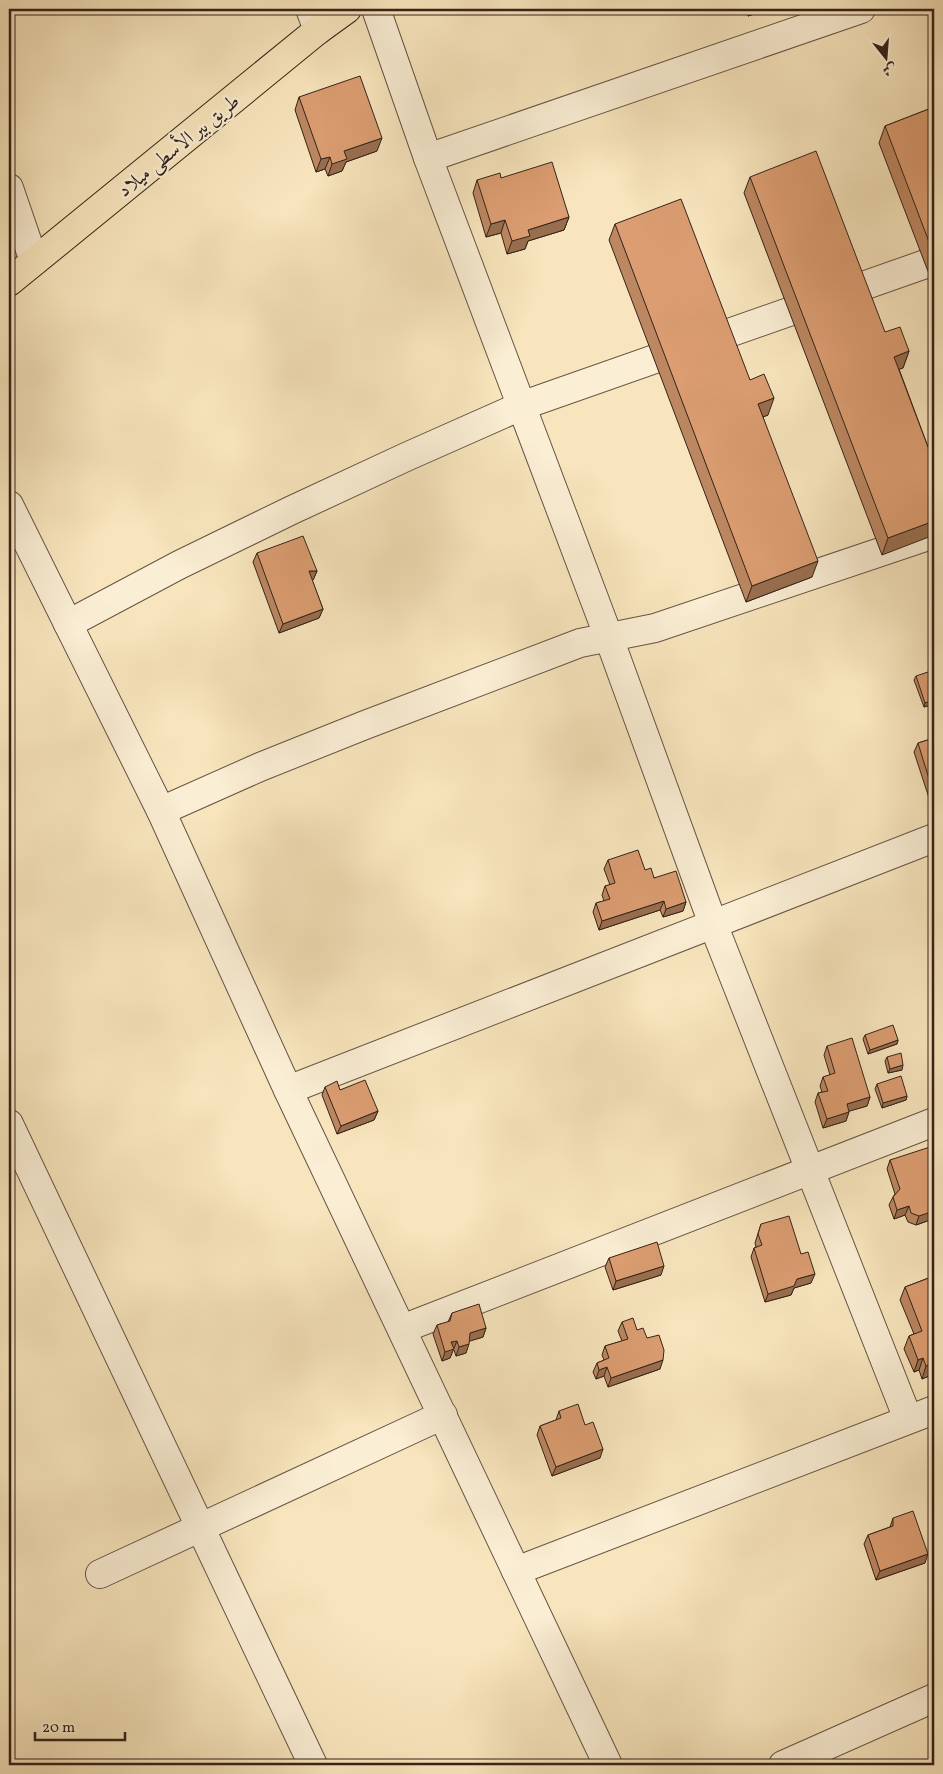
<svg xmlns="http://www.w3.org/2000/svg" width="943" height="1774" font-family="Vollkorn,Amiri,serif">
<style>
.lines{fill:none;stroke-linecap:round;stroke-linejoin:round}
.street-casing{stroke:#655442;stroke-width:30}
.primary-casing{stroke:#342319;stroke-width:30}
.street{stroke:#faeed4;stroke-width:28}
.primary{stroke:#f8e5bd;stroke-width:28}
.wall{fill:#bc8761;stroke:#342319}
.shaded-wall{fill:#996e4f;stroke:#342319}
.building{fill:#db9d71;stroke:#342319}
.labels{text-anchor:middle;stroke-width:4.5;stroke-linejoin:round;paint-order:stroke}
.street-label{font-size:20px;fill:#342319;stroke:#faeed4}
</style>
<rect width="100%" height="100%" fill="#f8e5bd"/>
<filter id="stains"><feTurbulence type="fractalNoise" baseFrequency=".004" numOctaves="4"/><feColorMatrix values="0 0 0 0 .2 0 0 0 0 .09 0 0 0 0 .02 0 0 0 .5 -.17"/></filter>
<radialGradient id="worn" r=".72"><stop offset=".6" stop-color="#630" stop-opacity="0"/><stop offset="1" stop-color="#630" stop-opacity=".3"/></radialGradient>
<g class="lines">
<g class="street-casing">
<g id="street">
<polyline points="310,9 318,30"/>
<polyline points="376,9 428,158 609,638 713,924 908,1419"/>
<polyline points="428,158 861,9"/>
<polyline points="9,188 34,261"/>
<polyline points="9,505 161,811 288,1090 608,1765"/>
<polyline points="68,624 179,565 292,510 406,457 521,406 934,261"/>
<polyline points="161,811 260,767 365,725 580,643 655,628 934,534"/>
<polyline points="288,1090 934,838"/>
<polyline points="9,1124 313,1765"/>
<polyline points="402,1329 934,1122"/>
<polyline points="516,1571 934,1410"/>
<polyline points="100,1574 443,1415"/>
<polyline points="783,1765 934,1698"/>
</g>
</g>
<g class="primary-casing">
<polyline id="primary" points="9,282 318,30 347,9"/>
</g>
<use href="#street" class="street"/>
<use href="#primary" class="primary"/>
</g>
<g class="wall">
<polygon points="746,9 769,9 748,16"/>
<polygon points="299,97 377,151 346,162 342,171 328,176 325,169 316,172 295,110"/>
<polygon points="934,107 934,287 879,143 885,126"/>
<polygon points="750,177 885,332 909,351 903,368 899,369 934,463 882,555 744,193"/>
<polygon points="501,178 569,217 564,230 528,241 525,249 507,254 501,233 486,237 473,193 477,180"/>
<polygon points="615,224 750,380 768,415 763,417 812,577 746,602 609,240"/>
<polygon points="257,553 317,571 313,580 312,580 323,609 319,618 279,633 253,562"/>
<polygon points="916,676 934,704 924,707 914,680"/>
<polygon points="934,738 934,803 931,804 914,752 918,743"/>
<polygon points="608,860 645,870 686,902 683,911 663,917 660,910 599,930 593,912 596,903 604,901 602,895 605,886 610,885 604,869"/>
<polygon points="865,1035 898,1040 897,1044 868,1054 863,1039"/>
<polygon points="827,1046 870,1097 867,1106 849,1111 846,1121 823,1128 815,1102 818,1093 822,1092 820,1086 823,1077 830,1075 824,1055"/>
<polygon points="887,1057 902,1070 888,1073 885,1061"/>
<polygon points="877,1084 907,1096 906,1100 882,1108 875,1089"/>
<polygon points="325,1087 340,1090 378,1111 374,1120 337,1134 322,1095"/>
<polygon points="934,1159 934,1211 930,1220 916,1225 908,1222 905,1215 894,1219 889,1205 893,1197 895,1194 887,1169 890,1160"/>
<polygon points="761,1224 801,1254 811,1283 794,1288 791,1295 765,1302 751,1257 754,1248 756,1247 755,1243"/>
<polygon points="609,1258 661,1275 613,1290 605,1267"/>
<polygon points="934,1276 934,1374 922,1379 919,1370 914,1372 904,1349 909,1336 914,1334 900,1300 905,1287"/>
<polygon points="452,1313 486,1328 483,1337 469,1341 466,1353 456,1356 454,1350 453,1350 450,1358 442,1361 433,1334 437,1325 448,1322"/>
<polygon points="622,1322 637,1330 647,1338 660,1369 608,1387 604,1376 596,1379 593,1372 597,1363 604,1360 602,1355 605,1346 622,1341 618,1331"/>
<polygon points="559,1411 585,1425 600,1458 552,1476 537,1435 540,1426 556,1420"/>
<polygon points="893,1518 925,1563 876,1580 864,1544 868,1535 890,1527"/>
</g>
<g class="shaded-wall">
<polygon points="751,9 769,9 748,16"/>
<polygon points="382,138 377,151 346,162 342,171 328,176 332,164 344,151"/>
<polygon points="330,157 325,169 316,172 321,159"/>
<polygon points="569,217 564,230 528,241 525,249 507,254 512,241 528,230"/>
<polygon points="505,220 501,233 486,237 491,224"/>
<polygon points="909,351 903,368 888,373 894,357"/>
<polygon points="774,398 768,415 752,421 758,404"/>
<polygon points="934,521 934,535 882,555 888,538"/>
<polygon points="818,561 812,577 746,602 752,586"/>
<polygon points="309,571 317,571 313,580 306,580"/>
<polygon points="323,609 319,618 279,633 283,624"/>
<polygon points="934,700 934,704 924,707 925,703"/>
<polygon points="934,795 934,803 931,804"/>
<polygon points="664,901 660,910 599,930 602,921"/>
<polygon points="686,902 683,911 663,917 666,909"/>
<polygon points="898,1040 897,1044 868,1054 870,1050"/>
<polygon points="903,1065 902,1070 888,1073 890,1069"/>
<polygon points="907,1096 906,1100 882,1108 883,1103"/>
<polygon points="870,1097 867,1106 843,1113 847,1104"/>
<polygon points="378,1111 374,1120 337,1134 341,1126"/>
<polygon points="849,1112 846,1121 823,1128 827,1119"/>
<polygon points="932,1204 934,1204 934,1211 930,1220 916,1225 919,1216"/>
<polygon points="909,1206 905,1215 894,1219 897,1210"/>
<polygon points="664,1266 661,1275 613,1290 616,1281"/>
<polygon points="815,1274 811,1283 794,1288 791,1295 765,1302 768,1294 797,1279"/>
<polygon points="486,1328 483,1337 467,1342 470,1333"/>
<polygon points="457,1341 450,1358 442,1361 445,1352 451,1342"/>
<polygon points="469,1344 466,1353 456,1356 459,1347"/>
<polygon points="923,1358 919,1370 914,1372 918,1360"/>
<polygon points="663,1360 660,1369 608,1387 611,1378"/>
<polygon points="934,1363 934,1374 922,1379 926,1366"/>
<polygon points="607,1367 604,1376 596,1379 599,1370"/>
<polygon points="603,1449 600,1458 552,1476 556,1467"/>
<polygon points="928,1554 925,1563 876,1580 880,1571"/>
</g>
<g class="building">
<polygon points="360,76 382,138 344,151 347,159 332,164 330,157 321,159 299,97"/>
<polygon points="934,107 934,255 885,126"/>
<polygon points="816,151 885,332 900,327 909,351 894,357 934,463 934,521 888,538 750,177"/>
<polygon points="552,162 569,217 528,230 530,236 512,241 505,220 491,224 477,180 500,173 501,178"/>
<polygon points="681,199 750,380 764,374 774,398 758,404 818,561 752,586 615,224"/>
<polygon points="303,536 317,571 309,571 323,609 283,624 257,553"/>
<polygon points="934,670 934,700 925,703 916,676"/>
<polygon points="934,738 934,795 918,743"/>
<polygon points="638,850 645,870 651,868 654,878 676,871 686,902 666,909 664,901 602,921 596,903 610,899 605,886 615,883 608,860"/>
<polygon points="893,1025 898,1040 870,1050 865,1035"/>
<polygon points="852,1038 870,1097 847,1104 849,1112 827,1119 818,1093 828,1091 823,1077 835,1073 827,1046"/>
<polygon points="901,1053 903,1065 890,1069 887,1057"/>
<polygon points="901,1076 907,1096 883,1103 877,1084"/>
<polygon points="365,1080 378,1111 341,1126 325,1087 337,1081 340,1090"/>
<polygon points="930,1147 934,1159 934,1204 932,1204 934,1211 919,1216 911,1213 909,1206 897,1210 893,1197 900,1189 890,1160"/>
<polygon points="789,1216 801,1254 808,1252 815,1274 797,1279 794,1286 768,1294 754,1248 762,1245 758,1234 761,1224"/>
<polygon points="657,1242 664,1266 616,1281 609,1258"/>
<polygon points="934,1276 934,1363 926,1366 923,1358 918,1360 909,1336 922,1331 905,1287"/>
<polygon points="479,1304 486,1328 470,1333 469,1344 459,1347 457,1341 451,1342 454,1349 445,1352 437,1325 450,1321 452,1313"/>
<polygon points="633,1318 637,1330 643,1328 647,1338 659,1335 664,1350 663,1360 611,1378 607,1367 599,1370 597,1363 609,1358 605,1346 628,1339 622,1322"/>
<polygon points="578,1404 585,1425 593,1422 603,1449 556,1467 540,1426 561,1418 559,1411"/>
<polygon points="913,1511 928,1554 880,1571 868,1535 893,1526 893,1518"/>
</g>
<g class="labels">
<g class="street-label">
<text transform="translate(178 145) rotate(-39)" y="7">طريق بير الأسطى ميلاد</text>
</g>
</g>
<rect width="943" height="1774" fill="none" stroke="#f8e5bd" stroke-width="30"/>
<rect x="10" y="10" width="923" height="1754" fill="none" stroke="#342319" stroke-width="2.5"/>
<rect x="15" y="15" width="913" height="1744" fill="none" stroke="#342319"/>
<g transform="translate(886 58) rotate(163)" stroke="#faeed4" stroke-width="4" paint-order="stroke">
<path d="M0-4L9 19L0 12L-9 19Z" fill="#342319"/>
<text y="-8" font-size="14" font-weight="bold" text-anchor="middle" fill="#342319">ش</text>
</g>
<path d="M35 1732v8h90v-8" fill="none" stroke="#342319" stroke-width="2.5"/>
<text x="42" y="1732" font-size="15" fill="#342319" stroke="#faeed4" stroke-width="4" paint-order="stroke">20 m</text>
<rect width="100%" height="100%" filter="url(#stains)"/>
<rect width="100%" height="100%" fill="url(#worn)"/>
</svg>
